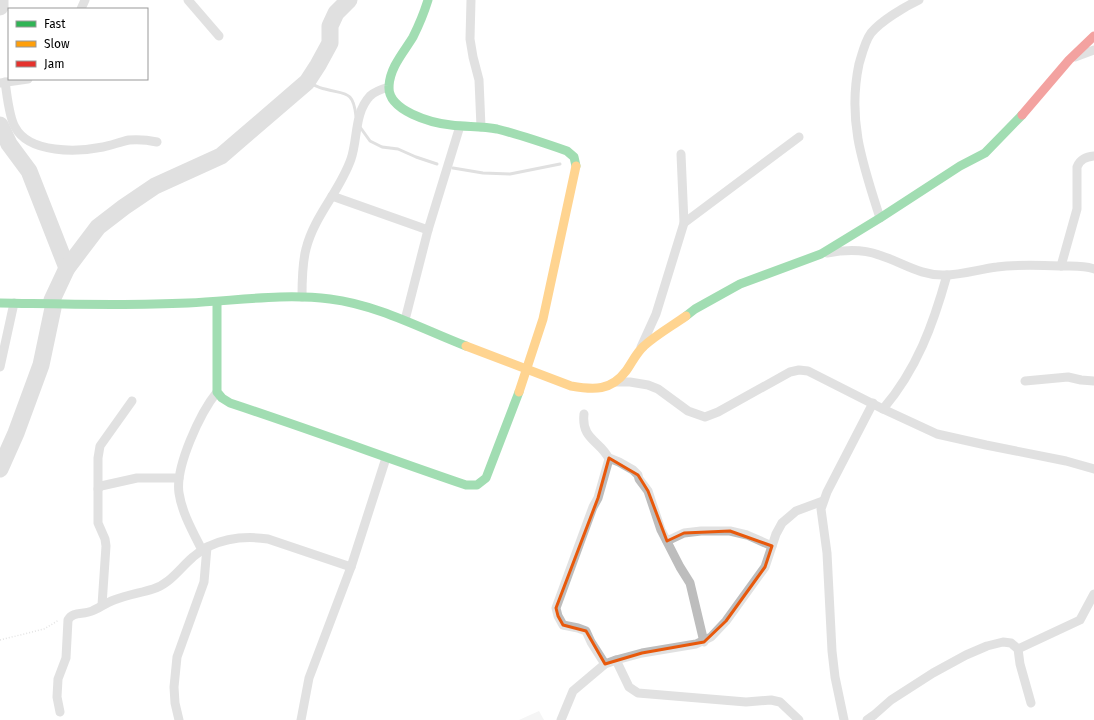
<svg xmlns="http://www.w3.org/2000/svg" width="1094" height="720" font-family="'Fira Sans',sans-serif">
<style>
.green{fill:#e8e8e8}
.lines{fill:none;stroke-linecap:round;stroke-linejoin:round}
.stream{stroke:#bababa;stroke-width:3}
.river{stroke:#bababa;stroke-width:17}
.path{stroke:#c2c2c2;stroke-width:1.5;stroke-dasharray:1 2;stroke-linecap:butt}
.street{stroke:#bdbdbd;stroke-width:9}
.fast{stroke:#30b455;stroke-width:9}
.slow{stroke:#ff9f0a;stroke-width:9}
.jam{stroke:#e5322d;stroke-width:9}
.marked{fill:none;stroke:#e8590c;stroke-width:3;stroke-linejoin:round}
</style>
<rect width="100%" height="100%" fill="#fff"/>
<polygon class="green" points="539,711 544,720 519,720"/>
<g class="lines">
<g class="stream">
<path d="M 307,82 C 313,84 318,88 325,89 C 346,95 353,90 356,116"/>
<polyline points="360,127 370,141 382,147 398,149 416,157 437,164"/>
<polyline points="453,168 483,173 510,174 560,164"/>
</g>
<g class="river">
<polyline points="0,7 0,0"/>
<polyline points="0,125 9,144 29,171 67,268"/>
<polyline points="0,469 16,433 41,365 53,308 52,300 67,268 98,227 124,207 155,186 221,156 307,82 318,65 330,43 330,26 336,13 349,0"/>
</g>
<polyline class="path" points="0,640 44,629 59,620"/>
<g class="street">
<polyline points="188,0 219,36"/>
<polyline points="471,0 470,39 473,57 479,80 481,127"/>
<polyline points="81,9 85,0"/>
<polyline points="1075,57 1094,50"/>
<path d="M 5,82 C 7,94 9,117 15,127 C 29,154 78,152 103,147 C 112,145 120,142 129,140 C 139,139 148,140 157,142"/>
<polyline points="0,83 28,79"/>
<polyline points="332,196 428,230"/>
<path d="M 880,218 C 863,165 847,121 859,64 C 862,54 865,41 871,33 C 881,21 904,7 919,0"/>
<polyline points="684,223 799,137"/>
<path d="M 827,253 C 843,250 863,249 879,255 C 902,262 920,276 945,275 C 962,275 980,269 997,267 C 1018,264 1039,265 1061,266 C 1071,266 1085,265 1094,269"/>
<path d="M 1061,266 L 1077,209 L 1077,167 C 1080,159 1086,157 1094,156"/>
<path d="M 302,297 C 302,281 302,264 306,249 C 314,216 340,191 351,159 C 358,139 354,113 370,96 C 375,91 382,89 389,87"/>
<polyline points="405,320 428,230 460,126"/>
<polyline points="641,347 656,314 684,223 681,154"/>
<polyline points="0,367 14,303"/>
<polyline points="1025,381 1068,377 1081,380 1094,381"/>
<polyline points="616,382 630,382 648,385 658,389 688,411 705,417 718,412 790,372 799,370 808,371 883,409 937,434 986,445 1066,461 1094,469"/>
<path d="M 883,409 C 917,369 933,325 947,275"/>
<path d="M 584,414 C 581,440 601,441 609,459 L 598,498 L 593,507 L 556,608 L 558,616 L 563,625 L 578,628 L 586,631 L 591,642 L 605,664"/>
<polyline points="609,458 619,462 633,470 638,475 639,479 648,491 661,530 680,567 690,583 704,642"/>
<polyline points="98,489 98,458 100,446 132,401"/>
<polyline points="667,541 684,533 701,531 730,531 747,535 772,546"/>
<path d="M 202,550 C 193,532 182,513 179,493 C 175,467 200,413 217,392"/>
<polyline points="102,605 106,546 105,539 98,523 98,489 101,486 137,478 179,478"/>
<polyline points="1018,649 1080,620 1094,594"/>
<polyline points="616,660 629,687 638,693 746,702 771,700 780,702 799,720"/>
<path d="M 60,712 L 57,697 L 58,679 L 66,658 L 68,620 C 73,611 83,615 92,611 C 99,608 106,603 114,600 C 127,595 140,593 153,589 C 170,584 180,568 193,557 C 213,539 242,535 268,539 L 351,567"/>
<polyline points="179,720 175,703 174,687 177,657 204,582 207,547"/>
<polyline points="301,720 309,678 351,567 386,458"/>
<polyline points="561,720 573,691 605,664 616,660 642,653 696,644 711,637 726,621 765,567 776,534 782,523 796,511 823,501"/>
<polyline points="844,720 835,677 832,651 827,553 821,509 827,492 873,403"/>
<polyline points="867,720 874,715 891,700 933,673 966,655 987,646 1003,642 1011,643 1018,649 1020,664 1031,703"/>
</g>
<g class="fast">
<path d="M 428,0 C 424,13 419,25 413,37 C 404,52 390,67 389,86 C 387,111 432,123 451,125 C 466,127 482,126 497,129 C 521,135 544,143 567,151 L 574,157 L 576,166"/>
<path d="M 217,302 L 217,392 L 222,398 L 230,403 C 309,429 387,458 466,485 L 477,485 L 486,478 L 519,392"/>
<path d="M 0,303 C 63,304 125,306 188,303 C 235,301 282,293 330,299 C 378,305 422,329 466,346"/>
<polyline points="686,316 695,309 740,284 821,254 880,218 960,166 985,153 1022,115"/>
</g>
<g class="slow">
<path d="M 466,346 L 571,386 C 594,390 611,391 626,371 C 632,363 636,353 644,346 C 656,335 672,326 686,316"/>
<polyline points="519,392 543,319 576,166"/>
</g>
<polyline class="jam" points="1022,115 1069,60 1094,36"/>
</g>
<path d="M0 0H1094V720H0ZM 609,458 L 638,475 L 648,491 L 667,541 L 684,533 L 730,531 L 772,546 L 765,567 L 726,621 L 704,642 L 642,653 L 605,664 L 586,631 L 563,625 L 558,616 L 556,608 L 598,498 Z" fill="#fff" fill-opacity=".55" fill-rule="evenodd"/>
<path class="marked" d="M 609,458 L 638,475 L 648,491 L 667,541 L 684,533 L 730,531 L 772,546 L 765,567 L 726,621 L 704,642 L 642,653 L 605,664 L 586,631 L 563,625 L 558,616 L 556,608 L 598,498 Z"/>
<rect x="8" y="8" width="140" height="72" fill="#ffffff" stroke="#999999"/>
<rect x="16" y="21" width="20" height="6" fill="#30b455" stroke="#999999"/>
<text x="44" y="28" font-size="12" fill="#000000">Fast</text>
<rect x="16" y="41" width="20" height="6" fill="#ff9f0a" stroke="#999999"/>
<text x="44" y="48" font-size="12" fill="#000000">Slow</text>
<rect x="16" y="61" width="20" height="6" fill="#e5322d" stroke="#999999"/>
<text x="44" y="68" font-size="12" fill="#000000">Jam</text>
</svg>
